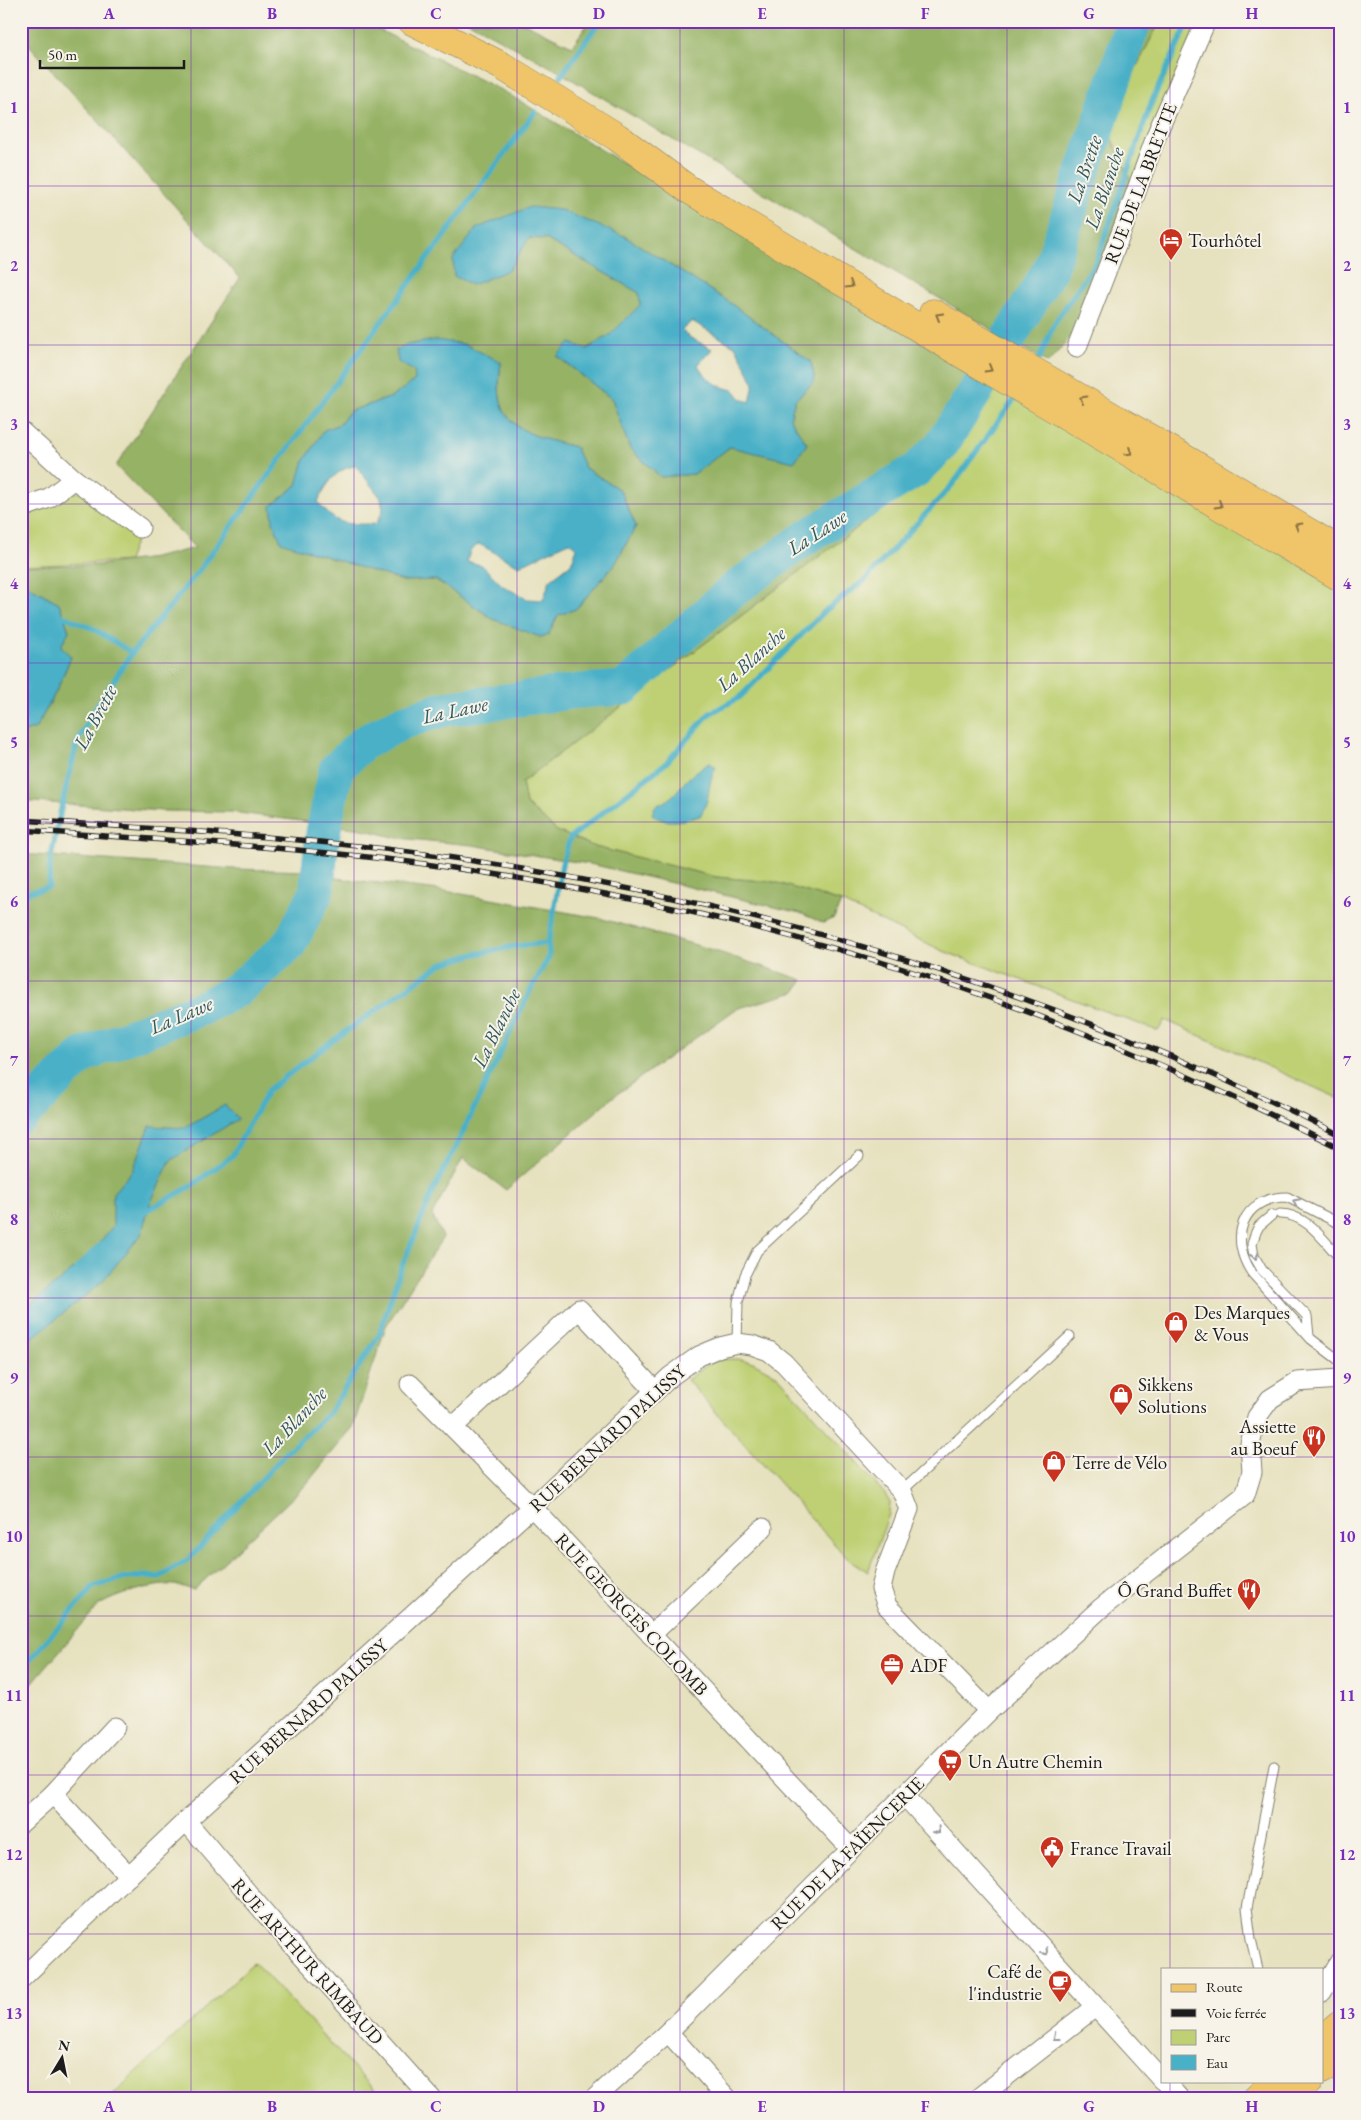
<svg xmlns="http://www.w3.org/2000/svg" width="1361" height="2120" font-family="'EB Garamond',serif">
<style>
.green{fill:#bed073;stroke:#6d7648}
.forest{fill:#96b265;stroke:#596740;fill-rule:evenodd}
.water{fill:#48b0c7;stroke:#326672;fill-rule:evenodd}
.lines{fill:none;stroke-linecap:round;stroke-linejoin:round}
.stream{stroke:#48b0c7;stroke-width:5.5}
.river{stroke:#48b0c7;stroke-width:35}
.service-casing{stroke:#817e6d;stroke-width:11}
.minor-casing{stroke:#817e6d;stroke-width:21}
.primary-casing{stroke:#817e6d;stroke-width:29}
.service{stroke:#fff;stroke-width:9}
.minor{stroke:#fff;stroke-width:19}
.primary{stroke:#f0c469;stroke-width:28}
.rail-casing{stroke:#1c1c1c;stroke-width:5.5}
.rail{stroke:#f7f3e8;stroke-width:4;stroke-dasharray:11;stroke-linecap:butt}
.oneway{stroke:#867042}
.oneway2{stroke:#999}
.grid{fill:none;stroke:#7b2cbf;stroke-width:1;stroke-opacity:0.55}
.labels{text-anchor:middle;stroke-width:4;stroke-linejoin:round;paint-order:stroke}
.street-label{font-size:19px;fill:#1c1c1c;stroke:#f7f3e8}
.poi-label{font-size:19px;fill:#1c1c1c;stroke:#f7f3e8;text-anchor:start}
.water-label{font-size:20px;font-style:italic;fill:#2e5760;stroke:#f7f3e8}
.neatline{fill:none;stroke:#7b2cbf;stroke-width:2}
.grid-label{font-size:16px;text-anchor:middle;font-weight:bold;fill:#7b2cbf}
</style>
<rect width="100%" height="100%" fill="#f7f3e8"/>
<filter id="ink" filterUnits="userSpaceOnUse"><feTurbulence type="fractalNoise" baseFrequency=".02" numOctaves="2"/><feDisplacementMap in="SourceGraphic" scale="10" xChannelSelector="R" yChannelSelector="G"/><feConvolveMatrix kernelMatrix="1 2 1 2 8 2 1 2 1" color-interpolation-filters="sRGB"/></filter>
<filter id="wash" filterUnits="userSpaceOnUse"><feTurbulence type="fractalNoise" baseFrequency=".0096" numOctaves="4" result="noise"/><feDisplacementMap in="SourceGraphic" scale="20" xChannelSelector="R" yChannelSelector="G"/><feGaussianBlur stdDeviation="1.12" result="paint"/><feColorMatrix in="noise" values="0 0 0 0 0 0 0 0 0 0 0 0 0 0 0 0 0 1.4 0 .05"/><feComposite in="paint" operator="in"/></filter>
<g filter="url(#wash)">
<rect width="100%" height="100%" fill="#e6e1be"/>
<g class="green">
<polygon points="1160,21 1199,21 1132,183 1111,137 1136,68"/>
<polygon points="997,389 1340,588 1340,1099 1165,1020 1158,1031 943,951 841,902 774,882 716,877 595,847 557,831 526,804 522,782 944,462"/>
<polygon points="89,490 140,528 128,561 21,566 21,508 49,498"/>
<polygon points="720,1359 738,1359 753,1362 778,1376 885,1494 890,1503 889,1514 868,1572 847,1558 687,1380 709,1364"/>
<polygon points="254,1962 383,2099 108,2099"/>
</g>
<g class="forest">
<path d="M 21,21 L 361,21 L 503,91 L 959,364 L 997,389 L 944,462 L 522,782 L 526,804 L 557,831 L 595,847 L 716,877 L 774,882 L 841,902 L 834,918 L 823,923 L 800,913 L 595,865 L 472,845 L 398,838 L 362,829 L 231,812 L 163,811 L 21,801 L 21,733 L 36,728 L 56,692 L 71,657 L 60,646 L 69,631 L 59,603 L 21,582 L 21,566 L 99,565 L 154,558 L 195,548 L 116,466 L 240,278 L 21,36 ZM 624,236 L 726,300 L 811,362 L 815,381 L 795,400 L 790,419 L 807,444 L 730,447 L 694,474 L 661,477 L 630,449 L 612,399 L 557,356 L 586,349 L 610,335 L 641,305 L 639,293 L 546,239 L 529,238 ZM 501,363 C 500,373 498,386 500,397 C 506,433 545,439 575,447 L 585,468 L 620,490 L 636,526 L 615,564 L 576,609 L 558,615 L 548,635 L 493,619 L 436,580 L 403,581 L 365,567 L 329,558 L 271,507 L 297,485 L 324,430 L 340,424 L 350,411 L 392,397 L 415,380 L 415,371 Z"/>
<polygon points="467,21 520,21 572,46 590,21 1160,21 1136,68 1111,137 1132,183 1074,333 1048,363 556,70"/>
<path d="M 21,854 L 235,869 L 309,871 L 328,877 L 439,890 L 599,918 L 703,947 L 803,980 L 795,992 L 736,1009 L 613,1097 L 506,1190 L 463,1158 L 432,1215 L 443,1237 L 386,1326 L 353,1427 L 304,1487 L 194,1590 C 188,1589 181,1585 174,1585 C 155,1583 114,1595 98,1606 L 21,1696 Z"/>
</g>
<g class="water">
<path d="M 530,207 L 561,210 L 624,236 L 726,300 L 811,362 L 815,381 L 795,400 L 790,419 L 807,444 L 794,462 L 730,447 L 694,474 L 661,477 L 630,449 L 612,399 L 557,356 L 570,343 L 587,349 L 610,335 L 640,305 L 639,293 L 546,239 L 529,238 L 509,270 L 472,285 L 454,276 L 453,259 L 477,228 ZM 692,321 L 736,347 L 754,384 L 750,402 L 741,399 L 734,390 C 718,388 706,379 698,365 L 712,349 L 689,337 L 682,330 Z"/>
<path d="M 435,340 L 464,344 L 501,362 C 500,373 498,386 500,397 C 506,433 545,439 575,447 L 585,468 L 620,490 L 636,526 L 615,564 L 576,609 L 558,615 L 548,635 L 540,637 L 493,619 L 436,580 L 403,581 L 281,542 L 273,522 L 271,506 L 297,485 L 303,463 L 324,430 L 340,424 L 350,411 L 392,397 L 415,380 L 414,371 L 398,362 L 396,350 L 406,345 ZM 356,466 L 381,498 L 383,510 L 376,524 C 347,524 337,527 318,502 C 325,486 337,467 356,466 ZM 569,542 L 577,548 L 571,564 L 550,580 L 543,600 L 527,599 L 503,586 L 482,565 L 467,562 L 470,551 L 479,544 L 519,566 Z"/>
<polygon points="21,582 59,603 69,631 61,646 71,657 56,692 36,728 21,733 21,664 24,655 21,652"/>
<path d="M 709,763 L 716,767 C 706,785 712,798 700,816 C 685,820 664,826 652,814 L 655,806 C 675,799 678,787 692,775 C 697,770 704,767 709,763 Z"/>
<polygon points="225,1105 238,1119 170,1161 150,1204 141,1235 101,1283 21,1347 21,1312 87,1258 113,1226 113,1193 133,1170 150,1126 185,1128"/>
</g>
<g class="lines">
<g class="stream">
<polyline points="561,76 600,21"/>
<polyline points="1039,359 1054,324 1096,262 1152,101 1189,21"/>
<polyline points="63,616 94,629 132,653"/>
<polyline points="21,894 49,887 50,862 61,809 77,743 94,710 132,653 197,573 535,112"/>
<polyline points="144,1212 188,1188 232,1156 268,1090 331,1042 441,964 471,955 516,946 548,943"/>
<polyline points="77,1268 99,1246"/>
<polyline points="21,1670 93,1587 118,1579 146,1576 158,1578 189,1559 285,1454 329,1413 379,1335 400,1271 433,1191 458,1142 530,991 549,957 548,943 553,917 562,864 570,838 666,763 709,714 740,697 826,610 865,580 953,484 1013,401"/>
</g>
<g class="river">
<polyline points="1009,338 1050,269 1134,21"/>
<polyline points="21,1116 83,1055 204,1007 237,990 289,945 316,893 323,833 336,769 363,743 403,722 444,709 579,691 624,688 732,591 808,536 916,470 940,447 979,386"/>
</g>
</g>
</g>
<g filter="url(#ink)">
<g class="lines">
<g class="service-casing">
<g id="service">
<path d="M 1280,1214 C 1307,1214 1323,1240 1340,1258"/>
<polyline points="1272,1215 1259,1226 1256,1232 1252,1244 1254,1256 1262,1270 1307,1316 1309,1336"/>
<path d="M 1340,1224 L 1287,1197 C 1242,1197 1228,1238 1252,1273 L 1311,1339 L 1340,1361"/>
<polyline points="737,1343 738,1302 745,1275 757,1251 859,1156"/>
<polyline points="902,1491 1070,1336"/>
<polyline points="1258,1969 1251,1939 1247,1908 1274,1766"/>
</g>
</g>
<g class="minor-casing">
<g id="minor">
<polyline points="1077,347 1123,228 1158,131 1206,21"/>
<polyline points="21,431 74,479 140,528"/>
<polyline points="21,508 49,498 74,479"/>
<polyline points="410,1384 532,1507 851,1849"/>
<polyline points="453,1427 579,1309 655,1391"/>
<polyline points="651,1635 763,1528"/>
<polyline points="53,1794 129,1876"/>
<polyline points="904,1795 1162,2080"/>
<polyline points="186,1821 282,1933 432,2099"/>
<polyline points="21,1823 53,1794 115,1727"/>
<polyline points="21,1979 186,1821 532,1507 671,1376 699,1356 720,1347 737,1343 752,1345 769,1351 784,1363 902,1491 909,1509 885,1572 881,1589 887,1606 989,1711"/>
<polyline points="1322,1992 1340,1961"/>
<polyline points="668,2032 728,2099"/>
<polyline points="1164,2081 1180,2099"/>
<polyline points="594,2099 668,2032 989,1711 1101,1608 1245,1495 1252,1472 1250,1444 1257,1417 1270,1399 1297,1382 1340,1379"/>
<polyline points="977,2099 1095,2007"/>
</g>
</g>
<g class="primary-casing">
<g id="primary">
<polyline points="412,21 502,66 617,137 688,189 969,358 1340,577"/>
<polyline points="933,313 1184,458 1340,551"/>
<polyline points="1322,2040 1340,2025"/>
<polyline points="1322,2070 1340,2056"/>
<polyline points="1256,2099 1275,2081"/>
<polyline points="1289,2099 1309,2081"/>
</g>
</g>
<use href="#service" class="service"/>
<use href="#minor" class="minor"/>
<use href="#primary" class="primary"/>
<g class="rail-casing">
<g id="rail">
<path d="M 21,820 C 179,830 337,839 493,864 C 786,910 1075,1000 1340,1135"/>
<path d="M 21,830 C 156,840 291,846 425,864 C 635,893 846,942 1044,1018 C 1145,1056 1243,1100 1340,1148"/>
</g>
</g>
<use href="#rail" class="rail"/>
</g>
<defs><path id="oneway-chevron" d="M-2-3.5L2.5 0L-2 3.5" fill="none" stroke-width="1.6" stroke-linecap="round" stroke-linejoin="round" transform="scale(1.25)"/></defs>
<g class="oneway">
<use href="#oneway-chevron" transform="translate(850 285) rotate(31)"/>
<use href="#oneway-chevron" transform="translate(939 316) rotate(-150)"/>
<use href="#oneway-chevron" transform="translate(989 369) rotate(30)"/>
<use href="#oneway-chevron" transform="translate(1083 399) rotate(-150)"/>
<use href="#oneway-chevron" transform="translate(1129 452) rotate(31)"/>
<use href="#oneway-chevron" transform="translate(1219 505) rotate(31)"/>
<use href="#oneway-chevron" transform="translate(1298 526) rotate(-149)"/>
</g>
<g class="oneway2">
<use href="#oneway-chevron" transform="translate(1296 1202) rotate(-153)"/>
<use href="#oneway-chevron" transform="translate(1255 1256) rotate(73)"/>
<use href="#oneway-chevron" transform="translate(937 1831) rotate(48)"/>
<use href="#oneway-chevron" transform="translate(1045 1952) rotate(48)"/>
<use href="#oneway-chevron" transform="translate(1056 2037) rotate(142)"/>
</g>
</g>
<path class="grid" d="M 191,21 L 191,2099M 354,21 L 354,2099M 517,21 L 517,2099M 680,21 L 680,2099M 844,21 L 844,2099M 1007,21 L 1007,2099M 1170,21 L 1170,1969M 21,186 L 1340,186M 21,345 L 1340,345M 21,504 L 1340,504M 21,663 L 1340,663M 21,822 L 1340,822M 21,981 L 1340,981M 21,1139 L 1340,1139M 21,1298 L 1340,1298M 21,1457 L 1340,1457M 21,1616 L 1340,1616M 21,1775 L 1340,1775M 21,1934 L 1340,1934M 1170,2081 L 1170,2099"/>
<defs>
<g id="hotel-pin" transform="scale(1.25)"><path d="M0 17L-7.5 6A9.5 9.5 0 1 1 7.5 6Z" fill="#c8321e" stroke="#f7f3e8"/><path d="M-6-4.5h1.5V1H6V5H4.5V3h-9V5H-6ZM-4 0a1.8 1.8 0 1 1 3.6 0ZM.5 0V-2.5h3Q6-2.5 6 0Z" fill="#fff"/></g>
<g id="shop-pin" transform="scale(1.25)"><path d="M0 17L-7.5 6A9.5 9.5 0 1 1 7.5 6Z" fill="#c8321e" stroke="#f7f3e8"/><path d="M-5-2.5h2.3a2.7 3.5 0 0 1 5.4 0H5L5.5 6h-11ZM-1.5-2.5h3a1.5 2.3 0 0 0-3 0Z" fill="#fff"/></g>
<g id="restaurant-pin" transform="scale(1.25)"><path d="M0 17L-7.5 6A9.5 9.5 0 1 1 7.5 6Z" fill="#c8321e" stroke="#f7f3e8"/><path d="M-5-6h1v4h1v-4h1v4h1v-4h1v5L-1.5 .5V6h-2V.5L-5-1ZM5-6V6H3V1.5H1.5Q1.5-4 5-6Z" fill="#fff"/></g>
<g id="office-pin" transform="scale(1.25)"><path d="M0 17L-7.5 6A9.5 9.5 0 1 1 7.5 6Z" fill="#c8321e" stroke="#f7f3e8"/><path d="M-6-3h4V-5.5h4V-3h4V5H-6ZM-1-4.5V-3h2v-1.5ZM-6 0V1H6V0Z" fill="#fff"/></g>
<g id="supermarket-pin" transform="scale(1.25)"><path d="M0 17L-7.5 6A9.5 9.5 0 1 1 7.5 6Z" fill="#c8321e" stroke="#f7f3e8"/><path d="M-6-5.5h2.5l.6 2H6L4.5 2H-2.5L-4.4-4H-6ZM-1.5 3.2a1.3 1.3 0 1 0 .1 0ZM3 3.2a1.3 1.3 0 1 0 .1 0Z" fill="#fff"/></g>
<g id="civic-pin" transform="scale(1.25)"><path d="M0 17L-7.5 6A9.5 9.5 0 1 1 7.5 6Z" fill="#c8321e" stroke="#f7f3e8"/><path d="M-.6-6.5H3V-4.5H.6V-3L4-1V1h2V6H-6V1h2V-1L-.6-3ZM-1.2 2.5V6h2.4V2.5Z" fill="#fff"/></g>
<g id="cafe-pin" transform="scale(1.25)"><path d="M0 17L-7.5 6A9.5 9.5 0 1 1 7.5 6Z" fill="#c8321e" stroke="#f7f3e8"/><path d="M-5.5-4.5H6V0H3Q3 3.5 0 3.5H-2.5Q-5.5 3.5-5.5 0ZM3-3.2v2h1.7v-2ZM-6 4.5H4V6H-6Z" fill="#fff"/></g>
</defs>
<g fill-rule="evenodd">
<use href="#hotel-pin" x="1171" y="240"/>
<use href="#shop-pin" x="1176" y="1323"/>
<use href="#shop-pin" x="1121" y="1395"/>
<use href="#restaurant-pin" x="1314" y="1437"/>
<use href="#shop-pin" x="1054" y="1462"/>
<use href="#restaurant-pin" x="1249" y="1590"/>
<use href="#office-pin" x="892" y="1665"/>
<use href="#supermarket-pin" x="950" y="1761"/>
<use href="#civic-pin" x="1052" y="1848"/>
<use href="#cafe-pin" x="1060" y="1982"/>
</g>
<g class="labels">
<g class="street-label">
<text transform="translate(1140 183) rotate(-69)" y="7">RUE DE LA BRETTE</text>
<text transform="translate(607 1438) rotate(-43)" y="7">RUE BERNARD PALISSY</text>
<text transform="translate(632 1614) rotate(47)" y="7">RUE GEORGES COLOMB</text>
<text transform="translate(308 1711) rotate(-42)" y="7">RUE BERNARD PALISSY</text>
<text transform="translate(847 1853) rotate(-45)" y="7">RUE DE LA FAÏENCERIE</text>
<text transform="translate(308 1961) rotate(48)" y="7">RUE ARTHUR RIMBAUD</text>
</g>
<g class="poi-label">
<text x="1188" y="247">Tourhôtel</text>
<text x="1194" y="1319">Des Marques<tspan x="1194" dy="22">&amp; Vous</tspan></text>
<text x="1138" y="1391">Sikkens<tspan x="1138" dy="22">Solutions</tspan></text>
<text x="1296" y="1433" text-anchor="end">Assiette<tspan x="1296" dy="22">au Boeuf</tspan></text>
<text x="1072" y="1469">Terre de Vélo</text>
<text x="1232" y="1597" text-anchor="end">Ô Grand Buffet</text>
<text x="910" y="1672">ADF</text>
<text x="968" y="1768">Un Autre Chemin</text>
<text x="1070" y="1855">France Travail</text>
<text x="1042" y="1978" text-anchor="end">Café de<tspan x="1042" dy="22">l'industrie</tspan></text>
</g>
<g class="water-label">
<text transform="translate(1084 169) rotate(-71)" y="7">La Brette</text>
<text transform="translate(1104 188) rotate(-71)" y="7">La Blanche</text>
<text transform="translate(817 532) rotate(-33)" y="7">La Lawe</text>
<text transform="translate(751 659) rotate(-42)" y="7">La Blanche</text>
<text transform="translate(455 710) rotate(-12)" y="7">La Lawe</text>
<text transform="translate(95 717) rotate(-62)" y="7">La Brette</text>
<text transform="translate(181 1015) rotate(-23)" y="7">La Lawe</text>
<text transform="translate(496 1028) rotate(-64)" y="7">La Blanche</text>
<text transform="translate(294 1421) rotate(-47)" y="7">La Blanche</text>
</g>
</g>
<rect width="1361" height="2120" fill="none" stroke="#f7f3e8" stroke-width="55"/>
<rect x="1161" y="1968" width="162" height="115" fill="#f7f3e8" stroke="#9f9d96"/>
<rect x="1171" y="1984" width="25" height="8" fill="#f0c469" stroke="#9f9d96"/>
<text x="1206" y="1992" font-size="15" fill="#1c1c1c">Route</text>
<rect x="1171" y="2009" width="25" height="8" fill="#1c1c1c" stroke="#9f9d96"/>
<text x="1206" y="2018" font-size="15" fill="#1c1c1c">Voie ferrée</text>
<rect x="1171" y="2030" width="25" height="15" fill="#bed073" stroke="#9f9d96"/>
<text x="1206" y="2042" font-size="15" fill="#1c1c1c">Parc</text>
<rect x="1171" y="2055" width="25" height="15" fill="#48b0c7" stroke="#9f9d96"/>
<text x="1206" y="2068" font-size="15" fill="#1c1c1c">Eau</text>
<g transform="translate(62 2058) rotate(10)" stroke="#f7f3e8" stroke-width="4" paint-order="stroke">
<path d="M0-4L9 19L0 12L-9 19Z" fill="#1c1c1c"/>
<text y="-8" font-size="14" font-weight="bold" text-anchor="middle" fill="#1c1c1c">N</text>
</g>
<path d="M40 60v8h144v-8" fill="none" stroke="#1c1c1c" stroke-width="2.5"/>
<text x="48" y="60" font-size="15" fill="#1c1c1c" stroke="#f7f3e8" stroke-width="4" paint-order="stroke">50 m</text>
<rect x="28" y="28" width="1306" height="2064" class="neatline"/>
<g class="grid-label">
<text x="109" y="19">A</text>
<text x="272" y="19">B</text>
<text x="436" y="19">C</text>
<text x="599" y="19">D</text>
<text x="762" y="19">E</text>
<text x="925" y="19">F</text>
<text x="1089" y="19">G</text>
<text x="1252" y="19">H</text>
<text x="14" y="113">1</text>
<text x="1347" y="113">1</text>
<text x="14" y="271">2</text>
<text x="1347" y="271">2</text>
<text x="14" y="430">3</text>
<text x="1347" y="430">3</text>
<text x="14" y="589">4</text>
<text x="1347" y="589">4</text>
<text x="14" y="748">5</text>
<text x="1347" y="748">5</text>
<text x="14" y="907">6</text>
<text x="1347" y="907">6</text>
<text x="14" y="1066">7</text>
<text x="1347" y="1066">7</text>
<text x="14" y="1225">8</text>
<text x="1347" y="1225">8</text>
<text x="14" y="1383">9</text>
<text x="1347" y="1383">9</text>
<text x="14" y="1542">10</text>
<text x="1347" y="1542">10</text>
<text x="14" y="1701">11</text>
<text x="1347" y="1701">11</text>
<text x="14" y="1860">12</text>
<text x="1347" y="1860">12</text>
<text x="14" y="2019">13</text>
<text x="1347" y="2019">13</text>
<text x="109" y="2112">A</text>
<text x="272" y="2112">B</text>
<text x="436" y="2112">C</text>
<text x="599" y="2112">D</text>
<text x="762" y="2112">E</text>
<text x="925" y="2112">F</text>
<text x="1089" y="2112">G</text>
<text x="1252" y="2112">H</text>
</g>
</svg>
